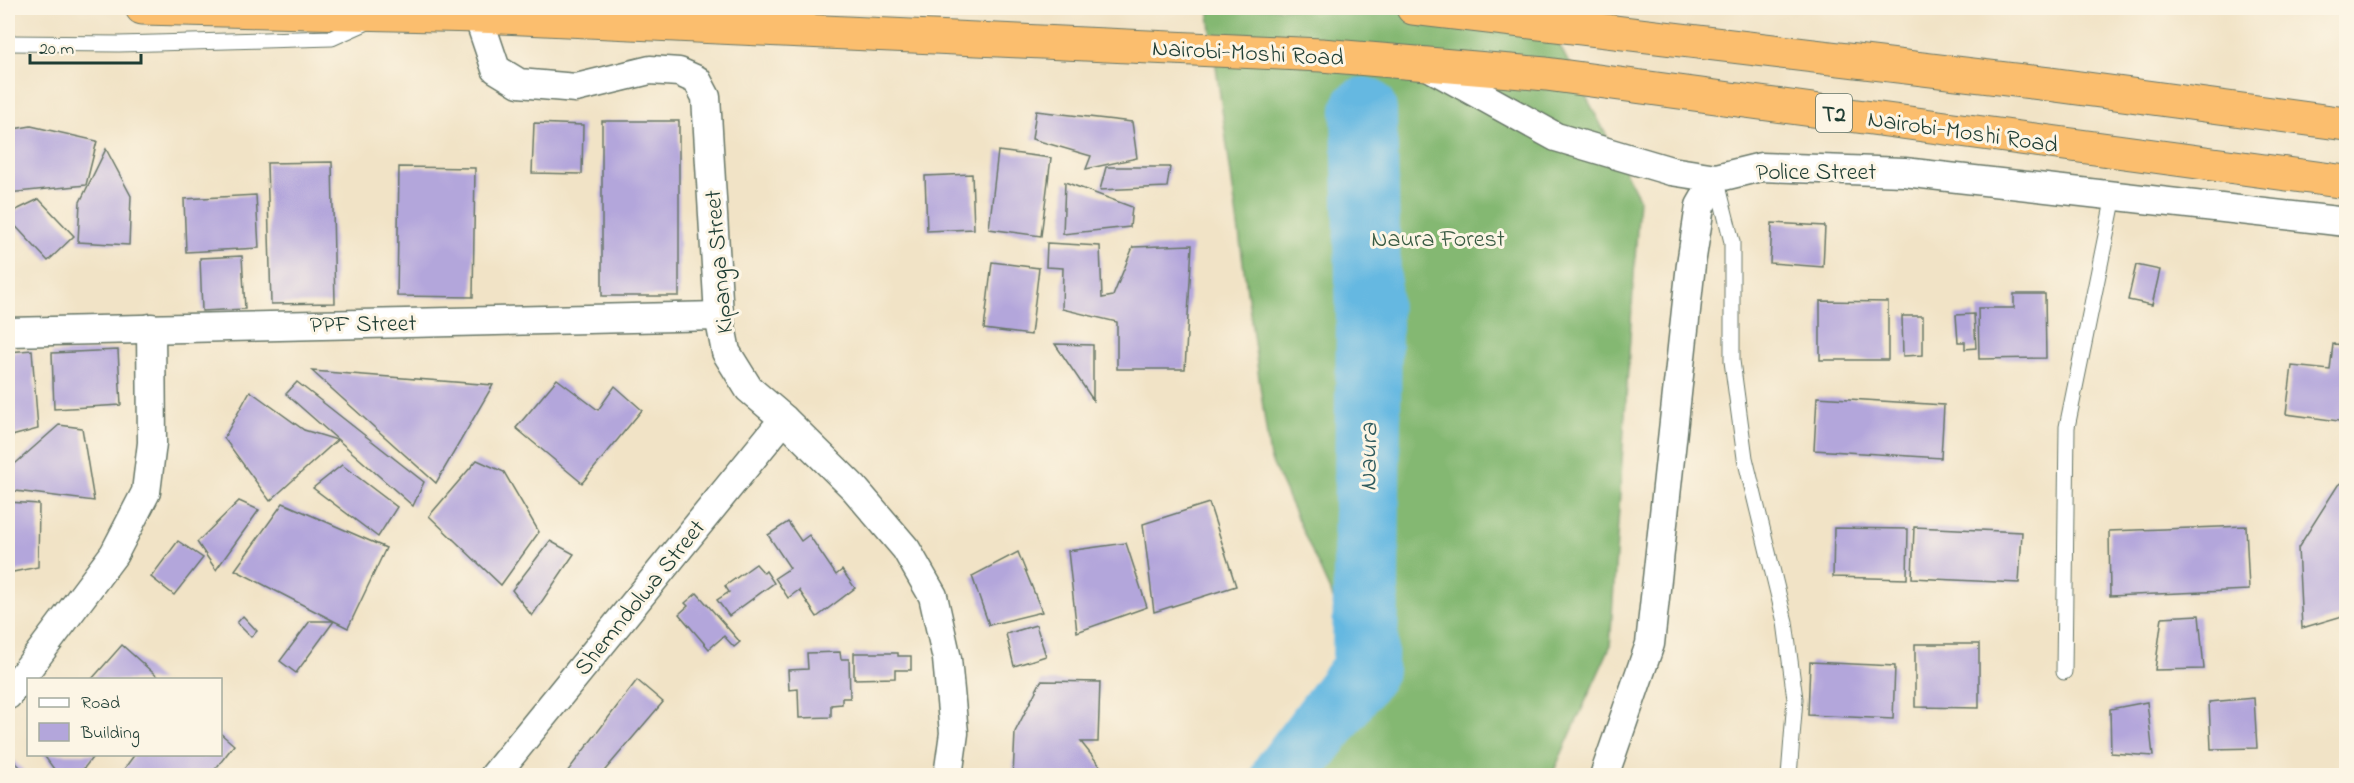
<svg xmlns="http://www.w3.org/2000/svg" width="2354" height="783" font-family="'Indie Flower',sans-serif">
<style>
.forest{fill:#84b872;stroke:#527a53;stroke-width:1.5}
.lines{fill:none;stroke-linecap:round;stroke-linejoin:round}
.river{stroke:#65b8e1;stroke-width:66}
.building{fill:#b3a6db}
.service-casing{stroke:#687767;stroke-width:17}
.minor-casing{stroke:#687767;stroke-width:31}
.trunk-casing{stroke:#687767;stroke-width:35}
.service{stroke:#fff;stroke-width:15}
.minor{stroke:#fff;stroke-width:28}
.trunk{stroke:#fbbe6e;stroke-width:33}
.labels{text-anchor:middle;stroke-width:6;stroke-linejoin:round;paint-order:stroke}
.shield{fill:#fcf5e5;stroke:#617469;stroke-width:1.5}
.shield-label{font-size:22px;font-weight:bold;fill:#1f3d34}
.street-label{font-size:24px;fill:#1f3d34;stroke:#fcf5e5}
.park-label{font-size:24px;fill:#3a5c44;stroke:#fcf5e5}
.water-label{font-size:26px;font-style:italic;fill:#305c5f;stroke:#fcf5e5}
</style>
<rect width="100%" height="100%" fill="#fcf5e5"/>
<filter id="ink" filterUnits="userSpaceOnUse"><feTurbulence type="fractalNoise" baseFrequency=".0167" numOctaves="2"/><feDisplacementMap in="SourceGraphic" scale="12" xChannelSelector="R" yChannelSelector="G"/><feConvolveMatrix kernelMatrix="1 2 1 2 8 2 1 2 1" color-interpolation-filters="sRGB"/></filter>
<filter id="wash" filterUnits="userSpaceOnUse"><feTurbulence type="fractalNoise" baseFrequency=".008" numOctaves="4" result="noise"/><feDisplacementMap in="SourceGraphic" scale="24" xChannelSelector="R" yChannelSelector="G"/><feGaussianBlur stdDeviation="1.35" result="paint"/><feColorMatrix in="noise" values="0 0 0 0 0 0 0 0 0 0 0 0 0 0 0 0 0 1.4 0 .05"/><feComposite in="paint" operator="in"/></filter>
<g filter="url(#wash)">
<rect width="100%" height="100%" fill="#f1e3c6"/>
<polygon class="forest" points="1208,8 1540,8 1639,198 1610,647 1552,775 1284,775 1365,669 1270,458"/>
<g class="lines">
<polyline class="river" points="1284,776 1365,669 1369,323 1364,110"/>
</g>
<g id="blocks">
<g class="building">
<polygon points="1036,111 1132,122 1137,158 1086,169 1091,156 1032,139"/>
<rect x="602" y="121" width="77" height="175"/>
<polygon points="534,123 583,125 582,174 532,173"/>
<polygon points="31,126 97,141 86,185 8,193 8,130"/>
<polygon points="106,149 131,196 129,245 78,242 80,202"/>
<polygon points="998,151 1051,158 1041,236 989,229"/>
<polygon points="332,162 335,303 271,304 267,163"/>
<polygon points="399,167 475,168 473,297 397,296"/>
<polygon points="1106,167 1170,167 1167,187 1100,190"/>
<polygon points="972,174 974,229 927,231 925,176"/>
<polygon points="1065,182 1132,207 1130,227 1063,234"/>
<polygon points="256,195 259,248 186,252 184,199"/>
<polygon points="39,199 74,236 48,261 8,218 8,214"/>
<polygon points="1772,223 1825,226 1823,267 1770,263"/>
<polygon points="1047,243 1100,246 1102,298 1113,296 1133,247 1192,245 1185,369 1117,369 1117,322 1062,309 1063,268 1046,267"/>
<polygon points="242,256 245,309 202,311 200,258"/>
<polygon points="992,262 1039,268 1031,335 984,329"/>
<polygon points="2136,265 2160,270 2152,305 2128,300"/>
<polygon points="2014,294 2045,294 2046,358 1979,359 1978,308 2014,308"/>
<polygon points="1820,301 1888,302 1888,360 1820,360"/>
<polygon points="1974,314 1976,348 1965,349 1965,342 1958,342 1956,315"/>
<polygon points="1902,316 1923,316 1923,355 1903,356"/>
<polygon points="1055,344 1093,345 1093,400"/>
<polygon points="2333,344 2346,345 2346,422 2286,414 2292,366 2330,370"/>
<polygon points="32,350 38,429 8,437 8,352"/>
<polygon points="118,350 121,405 54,409 52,353"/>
<polygon points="312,371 493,385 436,483"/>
<polygon points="557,379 598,410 615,386 642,410 582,483 516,428"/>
<polygon points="297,382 424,482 413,506 286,394"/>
<polygon points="250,391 304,430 337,440 270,501 224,438"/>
<polygon points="1817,397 1944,405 1941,458 1814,450"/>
<polygon points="59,425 82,428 94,501 8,490 8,470"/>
<polygon points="477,460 504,472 539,532 501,585 429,516"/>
<polygon points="342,465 397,507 378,537 313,488"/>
<polygon points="2346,479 2346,615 2302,628 2298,548 2338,485"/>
<polygon points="239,501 259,510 216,570 197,542"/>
<polygon points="8,502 39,504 38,567 8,573"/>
<polygon points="283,503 386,548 348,628 334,621 296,673 280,661 310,621 334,621 235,570"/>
<polygon points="1209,503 1236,586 1154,612 1143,524"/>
<polygon points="788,522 801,541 809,535 836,575 842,570 855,588 817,617 799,590 788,598 775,578 790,568 768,535"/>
<polygon points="2246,526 2249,590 2110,596 2109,531"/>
<polygon points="1914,527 2022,532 2019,583 1912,578"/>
<polygon points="1834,528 1908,529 1907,579 1833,577"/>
<polygon points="178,541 203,558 174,595 151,577"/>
<polygon points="550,541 574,554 532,616 512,590"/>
<polygon points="1126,543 1147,607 1077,632 1068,551"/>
<polygon points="1018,552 1042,612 989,625 972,576"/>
<polygon points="756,564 764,573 766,571 774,583 729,616 717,600 729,592 725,586"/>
<polygon points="697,593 740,642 734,647 724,636 709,649 679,614 688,606 685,603"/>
<polygon points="2199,615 2204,669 2155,670 2162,617"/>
<polygon points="243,616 257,631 251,637 237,623"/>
<polygon points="1036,625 1046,656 1014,666 1006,634"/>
<polygon points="1915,644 1979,644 1979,708 1915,707"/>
<polygon points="122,645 161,680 91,680"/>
<polygon points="840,652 841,659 849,659 850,698 842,698 842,704 831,705 831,717 799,718 798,689 789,690 788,670 808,669 807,653"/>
<polygon points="854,653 898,653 898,656 911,656 911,670 895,670 895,678 854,679"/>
<polygon points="1810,662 1895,666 1893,719 1808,715"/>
<polygon points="637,680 663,702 600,776 564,776"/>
<polygon points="1041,681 1100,682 1098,742 1081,742 1108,776 1013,776 1015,732"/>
<polygon points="2254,698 2257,748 2211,749 2209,702"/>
<polygon points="2147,702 2153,756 2111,753 2110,709"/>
<polygon points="220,733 234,745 210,776 119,776 135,754 220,754"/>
<polygon points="43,754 95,754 78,776 59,776"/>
<polygon points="11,758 29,776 8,776 8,762"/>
</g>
</g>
</g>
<g filter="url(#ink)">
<use href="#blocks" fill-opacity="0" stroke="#687767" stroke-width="1.5"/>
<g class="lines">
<g class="service-casing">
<g id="service">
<polyline points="8,43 119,44 332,38 370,21"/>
<polyline points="1716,178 1732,242 1732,361 1745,458 1785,622 1795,699 1789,776"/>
<polyline points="2064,672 2067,427 2114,196"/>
</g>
</g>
<g class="minor-casing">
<g id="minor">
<polyline points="478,16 496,69 519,83 576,88 650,70 679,72 697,80 706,97 719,316 726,352 749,389 784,419 854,488 906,549 933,596 947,659 954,733 948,776"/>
<polyline points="1428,66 1556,137 1671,171 1716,178"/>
<polyline points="8,332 719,316"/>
<polyline points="8,695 114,554 146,492 152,443 151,328"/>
<polyline points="494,776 784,419"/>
<polyline points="1604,776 1650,644 1691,264 1700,206 1716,178 1761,167 1904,172 2346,222"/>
</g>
</g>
<g class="trunk-casing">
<g id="trunk">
<polyline points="142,8 478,16 1321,55 1546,74 2346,182"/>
<polyline points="1413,8 2049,84 2346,124"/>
</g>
</g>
<use href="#service" class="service"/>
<use href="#minor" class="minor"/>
<use href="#trunk" class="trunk"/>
</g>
</g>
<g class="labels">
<rect class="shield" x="1816" y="94" width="36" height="38" rx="4.5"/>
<g class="shield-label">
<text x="1834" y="121">T2</text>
</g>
<g class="street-label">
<text transform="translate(1248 52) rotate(3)" y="8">Nairobi-Moshi Road</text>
<text transform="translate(1963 131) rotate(8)" y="8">Nairobi-Moshi Road</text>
<text x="1816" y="179">Police Street</text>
<text transform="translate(718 262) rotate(-95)" y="8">Kipanga Street</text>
<text transform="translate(363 323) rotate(-1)" y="8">PPF Street</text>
<text transform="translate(639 597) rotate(-51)" y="8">Shemndolwa Street</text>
</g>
<g class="park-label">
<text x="1438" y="246">Naura Forest</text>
</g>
<g class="water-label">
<text transform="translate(1367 457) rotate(-89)" y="9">Naura</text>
</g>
</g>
<rect width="2354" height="783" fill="none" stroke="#fcf5e5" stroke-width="30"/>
<rect x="27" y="678" width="195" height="78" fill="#fcf5e5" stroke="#a4ab9e" stroke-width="1.5"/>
<rect x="39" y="698" width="30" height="9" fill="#ffffff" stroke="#a4ab9e" stroke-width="1.5"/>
<text x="81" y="708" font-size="18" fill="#1f3d34">Road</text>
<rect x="39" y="723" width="30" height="18" fill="#b3a6db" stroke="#a4ab9e" stroke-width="1.5"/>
<text x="81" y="738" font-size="18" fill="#1f3d34">Building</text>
<path d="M30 54v9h111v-9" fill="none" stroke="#1f3d34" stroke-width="3"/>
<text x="39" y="54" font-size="18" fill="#1f3d34" stroke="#fcf5e5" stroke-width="4.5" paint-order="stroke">20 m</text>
</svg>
